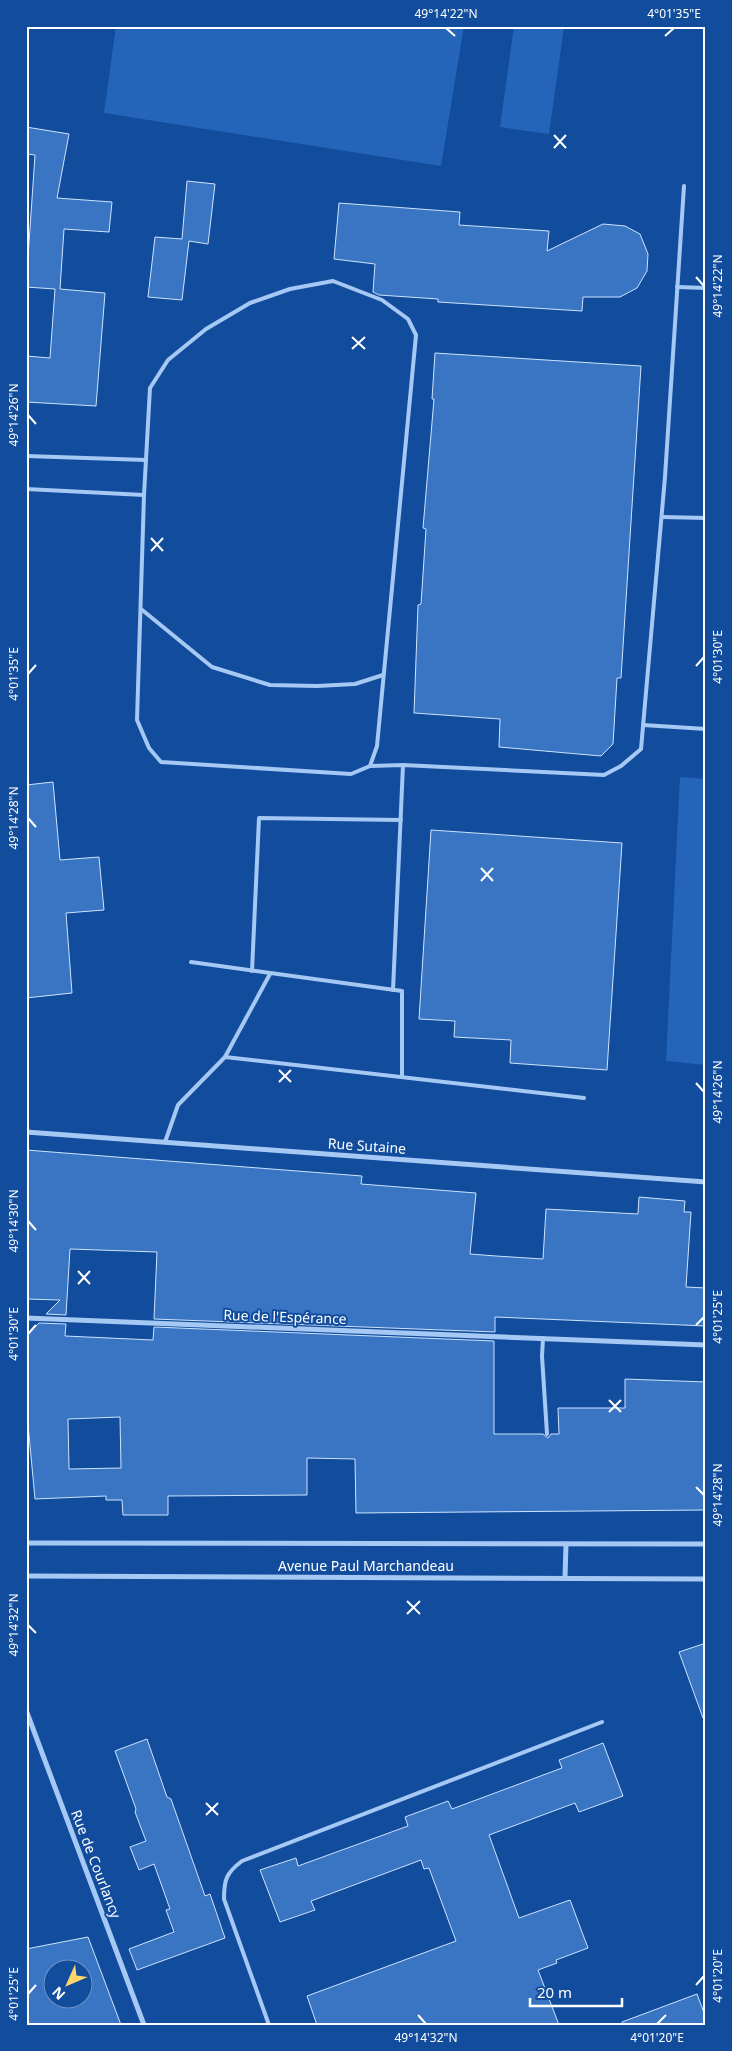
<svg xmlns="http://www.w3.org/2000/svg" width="732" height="2051" font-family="'Noto Sans',sans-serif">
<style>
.green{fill:#2465ba}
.building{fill:#3a75c3;stroke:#cee3fe;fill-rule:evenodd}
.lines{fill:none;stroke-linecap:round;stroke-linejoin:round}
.service{stroke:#a6c8f4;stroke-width:4}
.minor{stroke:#a6c8f4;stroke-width:5}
.ticks{fill:none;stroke:#fff;stroke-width:2}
.labels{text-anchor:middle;stroke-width:4;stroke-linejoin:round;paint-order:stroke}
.street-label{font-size:14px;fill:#fff;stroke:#124c9c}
.neatline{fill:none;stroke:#fff;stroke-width:2}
.ticks-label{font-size:12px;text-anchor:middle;fill:#fff}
</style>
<rect width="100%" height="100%" fill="#124c9c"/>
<g class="green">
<polygon points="116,26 464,26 441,166 104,113"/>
<polygon points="514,26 564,27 549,134 500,127"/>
<polygon points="680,777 706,779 706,1065 666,1061"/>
</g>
<g class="building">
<polygon points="26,127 69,134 57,198 112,202 109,232 64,229 60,289 105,293 96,406 26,402 26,356 50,358 55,289 26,287 35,155 26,154"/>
<polygon points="187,181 215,184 208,244 189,241 182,300 148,297 155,237 182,239"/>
<polygon points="339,203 460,212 459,225 549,231 547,251 603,224 625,226 640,234 648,254 647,271 637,288 620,297 583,297 582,311 438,302 438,299 379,295 373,292 375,264 334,259"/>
<polygon points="435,353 641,366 621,678 617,678 613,744 601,756 499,747 500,719 414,713 418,605 421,604 426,529 423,528 434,399 432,399"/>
<polygon points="53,782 60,860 99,857 104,910 66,913 72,993 26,998 26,785"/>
<polygon points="431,830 622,843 607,1070 510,1063 511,1040 454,1037 455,1021 419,1019"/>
<polygon points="26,1150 362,1176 361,1184 476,1193 470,1254 496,1256 543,1259 546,1209 638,1214 639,1197 685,1201 684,1212 691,1212 686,1287 706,1288 706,1326 495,1317 495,1332 154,1319 157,1252 70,1249 66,1315 46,1314 60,1300 26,1299"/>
<path d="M 39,1323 L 66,1324 L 65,1336 L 153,1340 L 154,1327 L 494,1341 L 494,1434 L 543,1434 L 548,1438 L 551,1434 L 559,1434 L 558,1408 L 625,1408 L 625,1379 L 706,1382 L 706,1510 L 356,1513 L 355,1459 L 307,1458 L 307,1495 L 168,1496 L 168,1515 L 123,1515 L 122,1500 L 106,1500 L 106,1496 L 35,1499 L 26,1403 L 26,1336 ZM 120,1417 L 121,1468 L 69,1469 L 68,1419 Z"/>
<polygon points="706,1643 706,1717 703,1718 679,1652"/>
<polygon points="147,1739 167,1797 171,1799 205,1896 210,1894 225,1938 137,1970 129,1949 174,1932 166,1910 170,1909 154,1864 139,1870 130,1847 146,1841 135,1812 136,1809 115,1751"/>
<polygon points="603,1743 623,1796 579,1812 575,1803 489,1835 519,1918 570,1900 588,1948 556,1960 557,1963 538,1970 559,2025 317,2025 307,1996 456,1941 429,1868 424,1869 421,1860 311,1901 315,1910 280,1922 260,1870 296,1858 298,1866 408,1826 405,1817 448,1801 452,1809 562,1768 559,1760"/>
<path d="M 88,1937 L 121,2025 L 26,2025 L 26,1949 ZM 52,1968 L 82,1968 L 82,1998 L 52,1998 Z"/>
<polygon points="697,1994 706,2018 706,2025 622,2025 622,2022"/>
</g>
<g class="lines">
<g class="service">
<polygon points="333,281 382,300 408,319 416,335 377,746 370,766 351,774 161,762 149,748 137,720 144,495 150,388 168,360 206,329 250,303 290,289"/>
<polyline points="677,287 706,288"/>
<polyline points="26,456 146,460"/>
<polyline points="26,489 144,495"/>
<polyline points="662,517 706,518"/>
<polyline points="141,609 212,667 270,685 317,686 355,684 383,675"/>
<polyline points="643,725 706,729"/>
<polyline points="370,766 403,765 604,775 621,766 641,749 665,477 684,186"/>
<polyline points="191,962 402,991 402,1077"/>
<polyline points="252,971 259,818 401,820"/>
<polyline points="393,990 403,765"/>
<polyline points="225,1057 270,974"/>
<polyline points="165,1142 178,1105 225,1057 584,1098"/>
<polyline points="543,1338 542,1356 547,1434"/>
<path d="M 269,2025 L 224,1899 C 224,1880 226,1873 242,1861 L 602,1722"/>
</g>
<g class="minor">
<polyline points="26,1132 706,1182"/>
<polyline points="26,1318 706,1345"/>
<polyline points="26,1543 706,1544"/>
<polyline points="26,1576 706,1579"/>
<polyline points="565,1578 566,1544"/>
<polyline points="26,1710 144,2025"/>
</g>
</g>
<path class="ticks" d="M 446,28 L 455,36M 665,36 L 674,28M 554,135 L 566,148M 554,148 L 566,135M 696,277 L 704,286M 352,337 L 365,349M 352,349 L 365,337M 28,415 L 36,424M 151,538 L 163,551M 151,551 L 163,538M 696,666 L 704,657M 28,674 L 36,665M 28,818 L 36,827M 481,868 L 493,881M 481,881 L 493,868M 279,1070 L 291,1082M 279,1082 L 291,1070M 696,1083 L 704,1092M 28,1221 L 36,1230M 78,1271 L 90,1284M 78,1284 L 90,1271M 696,1325 L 704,1317M 28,1334 L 36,1325M 609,1400 L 621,1412M 609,1412 L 621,1400M 696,1487 L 704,1495M 407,1601 L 420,1614M 407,1614 L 420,1601M 28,1625 L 36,1633M 206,1803 L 218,1815M 206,1815 L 218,1803M 696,1985 L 704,1976M 28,1994 L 36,1985M 418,2015 L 426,2024M 657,2024 L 666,2015"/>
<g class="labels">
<g class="street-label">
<text transform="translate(367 1146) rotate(4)" y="5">Rue Sutaine</text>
<text transform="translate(285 1317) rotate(2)" y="5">Rue de l'Espérance</text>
<text x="366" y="1571">Avenue Paul Marchandeau</text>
<text transform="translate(96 1864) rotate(69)" y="5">Rue de Courlancy</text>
</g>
</g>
<rect width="732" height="2051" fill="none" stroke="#124c9c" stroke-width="55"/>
<g transform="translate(68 1984) rotate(225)"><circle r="24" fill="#124c9c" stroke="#7194c4"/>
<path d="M0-4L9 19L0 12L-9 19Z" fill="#ffd669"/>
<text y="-8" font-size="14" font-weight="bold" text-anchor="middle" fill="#ffffff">N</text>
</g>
<path d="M530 1998v8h92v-8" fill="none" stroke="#ffffff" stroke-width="2.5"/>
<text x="537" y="1998" font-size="15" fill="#ffffff" stroke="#124c9c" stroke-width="4" paint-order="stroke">20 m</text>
<rect x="28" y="28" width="676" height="1996" class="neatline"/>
<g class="ticks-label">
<text x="446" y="18">49°14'22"N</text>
<text x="674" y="18">4°01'35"E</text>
<text transform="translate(718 286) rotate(-90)" y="4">49°14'22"N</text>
<text transform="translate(14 415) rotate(-90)" y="4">49°14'26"N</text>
<text transform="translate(718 657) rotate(-90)" y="4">4°01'30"E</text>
<text transform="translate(14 674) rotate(-90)" y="4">4°01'35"E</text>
<text transform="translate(14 818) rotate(-90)" y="4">49°14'28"N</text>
<text transform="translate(718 1092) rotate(-90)" y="4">49°14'26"N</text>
<text transform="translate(14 1221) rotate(-90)" y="4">49°14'30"N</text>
<text transform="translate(718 1317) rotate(-90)" y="4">4°01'25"E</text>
<text transform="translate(14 1334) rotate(-90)" y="4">4°01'30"E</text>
<text transform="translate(718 1495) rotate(-90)" y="4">49°14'28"N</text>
<text transform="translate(14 1625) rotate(-90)" y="4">49°14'32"N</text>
<text transform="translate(718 1976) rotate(-90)" y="4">4°01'20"E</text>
<text transform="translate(14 1994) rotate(-90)" y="4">4°01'25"E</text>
<text x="426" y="2042">49°14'32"N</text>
<text x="657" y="2042">4°01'20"E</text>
</g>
</svg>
